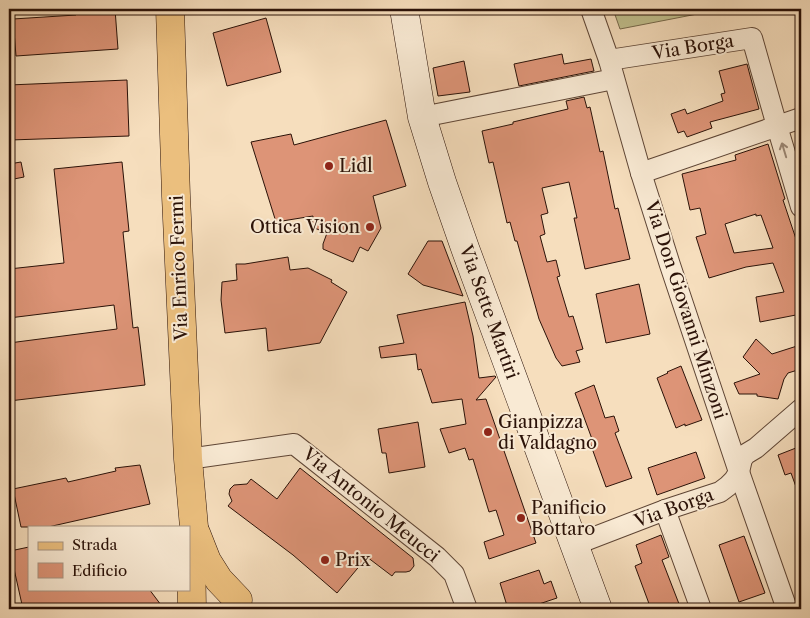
<svg xmlns="http://www.w3.org/2000/svg" width="810" height="618" font-family="'Libre Caslon Text',serif">
<style>
.green{fill:#c1c08e;stroke:#76694b}
.building{fill:#dd9477;stroke:#2b1208;fill-rule:evenodd}
.lines{fill:none;stroke-linecap:round;stroke-linejoin:round}
.minor-casing{stroke:#5e4535;stroke-width:22}
.secondary-casing{stroke:#2b1208;stroke-width:29}
.primary-casing{stroke:#2b1208;stroke-width:29}
.minor{stroke:#f9ead4;stroke-width:20}
.secondary{stroke:#f9ead4;stroke-width:28}
.primary{stroke:#ebbf7e;stroke-width:28}
.oneway{stroke:#9c8978}
.poi-dot{fill:#8f2418;stroke:#f9ead4;stroke-width:2}
.labels{text-anchor:middle;stroke-width:4;stroke-linejoin:round;paint-order:stroke}
.street-label{font-size:18px;fill:#2b1208;stroke:#f9ead4}
.poi-label{font-size:18px;fill:#2b1208;stroke:#f9ead4;text-anchor:start}
</style>
<rect width="100%" height="100%" fill="#f6debd"/>
<filter id="stains"><feTurbulence type="fractalNoise" baseFrequency=".004" numOctaves="4"/><feColorMatrix values="0 0 0 0 .2 0 0 0 0 .09 0 0 0 0 .02 0 0 0 .5 -.17"/></filter>
<radialGradient id="worn" r=".72"><stop offset=".6" stop-color="#630" stop-opacity="0"/><stop offset="1" stop-color="#630" stop-opacity=".3"/></radialGradient>
<polygon class="green" points="613,9 723,9 620,29"/>
<g class="building">
<polygon points="75,9 115,9 118,49 16,56 13,19 76,15"/>
<polygon points="266,18 281,72 227,86 213,33"/>
<polygon points="562,54 564,64 591,59 594,71 519,86 514,64"/>
<polygon points="464,61 470,92 438,96 433,68"/>
<polygon points="747,64 759,109 710,122 712,128 687,137 684,131 678,133 671,114 685,109 687,114 723,101 721,94 725,93 719,71"/>
<polygon points="127,80 129,136 10,140 9,85"/>
<polygon points="584,97 587,108 590,107 600,152 603,151 615,209 618,208 630,259 585,269 574,218 577,218 569,182 542,188 548,213 541,215 545,234 540,236 547,262 556,260 560,276 557,277 569,317 573,316 583,349 576,351 580,362 562,366 556,358 539,319 517,241 515,241 510,222 507,223 493,162 489,163 482,131 513,124 513,122 568,109 566,101"/>
<polygon points="386,120 406,186 373,196 381,228 368,251 360,247 353,262 323,249 323,244 327,233 312,227 313,216 276,222 251,142 291,134 294,145"/>
<path d="M 768,144 L 785,199 L 783,200 L 801,254 L 801,314 L 760,322 L 756,297 L 784,292 L 773,263 L 746,267 L 709,278 L 696,237 L 706,234 L 700,208 L 690,210 L 682,174 L 736,160 L 735,155 ZM 756,214 L 756,216 L 761,215 L 773,248 L 734,253 L 725,224 Z"/>
<polygon points="21,162 24,177 9,180 9,164"/>
<polygon points="122,162 129,231 123,232 133,328 138,327 145,385 9,401 9,343 117,329 114,305 9,318 9,269 64,263 54,169"/>
<polygon points="428,241 442,241 463,296 423,285 408,274"/>
<polygon points="288,257 290,270 308,268 332,280 331,282 347,292 320,343 268,351 266,328 225,333 221,300 222,282 237,280 236,264 245,264"/>
<polygon points="639,284 650,334 606,343 596,294"/>
<polygon points="465,302 473,336 479,378 495,376 496,377 476,400 486,399 536,543 489,559 484,542 504,535 496,510 489,512 473,459 469,460 465,448 449,453 440,429 466,424 462,399 432,403 421,369 418,370 416,354 381,358 379,347 404,343 397,315"/>
<polygon points="756,339 772,354 797,346 801,355 801,369 788,373 784,379 778,399 757,396 757,394 739,394 734,383 760,374 743,357"/>
<polygon points="681,366 702,420 685,426 685,424 676,428 657,378 668,373 667,372"/>
<polygon points="594,385 605,418 614,416 619,431 615,433 632,478 606,487 589,440 592,439 575,393"/>
<polygon points="418,422 425,467 389,473 386,453 382,453 378,429"/>
<polygon points="801,446 801,497 800,498 791,473 785,475 778,455"/>
<polygon points="696,452 705,478 657,495 648,468"/>
<polygon points="140,465 150,504 48,527 21,527 13,489 66,478 68,482 116,471 115,468"/>
<polygon points="300,468 413,558 414,566 410,571 406,572 395,572 392,576 367,557 337,593 293,555 228,506 232,501 229,494 230,489 234,485 247,484 251,479 277,499"/>
<polygon points="661,535 669,557 662,560 681,609 651,609 635,566 642,563 636,545"/>
<polygon points="744,536 765,593 739,602 719,545"/>
<polygon points="29,547 29,589 149,589 164,609 23,609 10,551"/>
<polygon points="539,570 544,584 551,581 557,598 524,609 508,609 500,583"/>
</g>
<g class="lines">
<g class="minor-casing">
<g id="minor">
<polyline points="591,9 609,60 641,173 670,265 739,472 787,609"/>
<polyline points="609,60 752,38 777,126 801,207"/>
<polyline points="422,117 614,79"/>
<polyline points="641,173 801,118"/>
<polyline points="188,459 294,444 437,557 454,574 467,609"/>
<polyline points="665,510 701,609"/>
<polyline points="574,545 665,510 720,492 728,486 734,480 739,472 742,459 746,454 756,448 801,409"/>
</g>
</g>
<g class="secondary-casing">
<polyline id="secondary" points="404,9 422,117 442,182 465,248 598,609"/>
</g>
<g class="primary-casing">
<g id="primary">
<polyline points="170,9 176,196 188,459 194,527 191,547 192,609"/>
<polyline points="196,533 207,561 219,580 238,600"/>
</g>
</g>
<use href="#minor" class="minor"/>
<use href="#secondary" class="secondary"/>
<use href="#primary" class="primary"/>
</g>
<defs><path id="oneway-shaft" d="M-6 0H5M1.5-3L5.5 0L1.5 3" fill="none" stroke-width="1.6" stroke-linecap="round" stroke-linejoin="round" transform="scale(1.25)"/></defs>
<use class="oneway" href="#oneway-shaft" transform="translate(784 150) rotate(-107)"/>
<g class="poi-dot">
<circle cx="329" cy="166" r="5"/>
<circle cx="370" cy="227" r="5"/>
<circle cx="488" cy="432" r="5"/>
<circle cx="521" cy="518" r="5"/>
<circle cx="325" cy="560" r="5"/>
</g>
<g class="labels">
<g class="street-label">
<text transform="translate(693 47) rotate(-9)" y="6">Via Borga</text>
<text transform="translate(179 268) rotate(-92)" y="6">Via Enrico Fermi</text>
<text transform="translate(686 310) rotate(72)" y="6">Via Don Giovanni Minzoni</text>
<text transform="translate(489 312) rotate(70)" y="6">Via Sette Martiri</text>
<text transform="translate(371 505) rotate(39)" y="6">Via Antonio Meucci</text>
<text transform="translate(674 508) rotate(-20)" y="6">Via Borga</text>
</g>
<g class="poi-label">
<text x="339" y="172">Lidl</text>
<text x="360" y="233" text-anchor="end">Ottica Vision</text>
<text x="498" y="428">Gianpizza<tspan x="498" dy="21">di Valdagno</tspan></text>
<text x="531" y="514">Panificio<tspan x="531" dy="21">Bottaro</tspan></text>
<text x="335" y="566">Prix</text>
</g>
</g>
<rect width="810" height="618" fill="none" stroke="#f6debd" stroke-width="30"/>
<rect x="10" y="10" width="790" height="598" fill="none" stroke="#2b1208" stroke-width="2.5"/>
<rect x="15" y="15" width="780" height="588" fill="none" stroke="#2b1208"/>
<rect x="28" y="526" width="162" height="65" fill="#f9ead4" stroke="#a79482"/>
<rect x="38" y="542" width="25" height="8" fill="#ebbf7e" stroke="#a79482"/>
<text x="72" y="550" font-size="15" fill="#2b1208">Strada</text>
<rect x="38" y="563" width="25" height="15" fill="#dd9477" stroke="#a79482"/>
<text x="72" y="576" font-size="15" fill="#2b1208">Edificio</text>
<rect width="100%" height="100%" filter="url(#stains)"/>
<rect width="100%" height="100%" fill="url(#worn)"/>
</svg>
